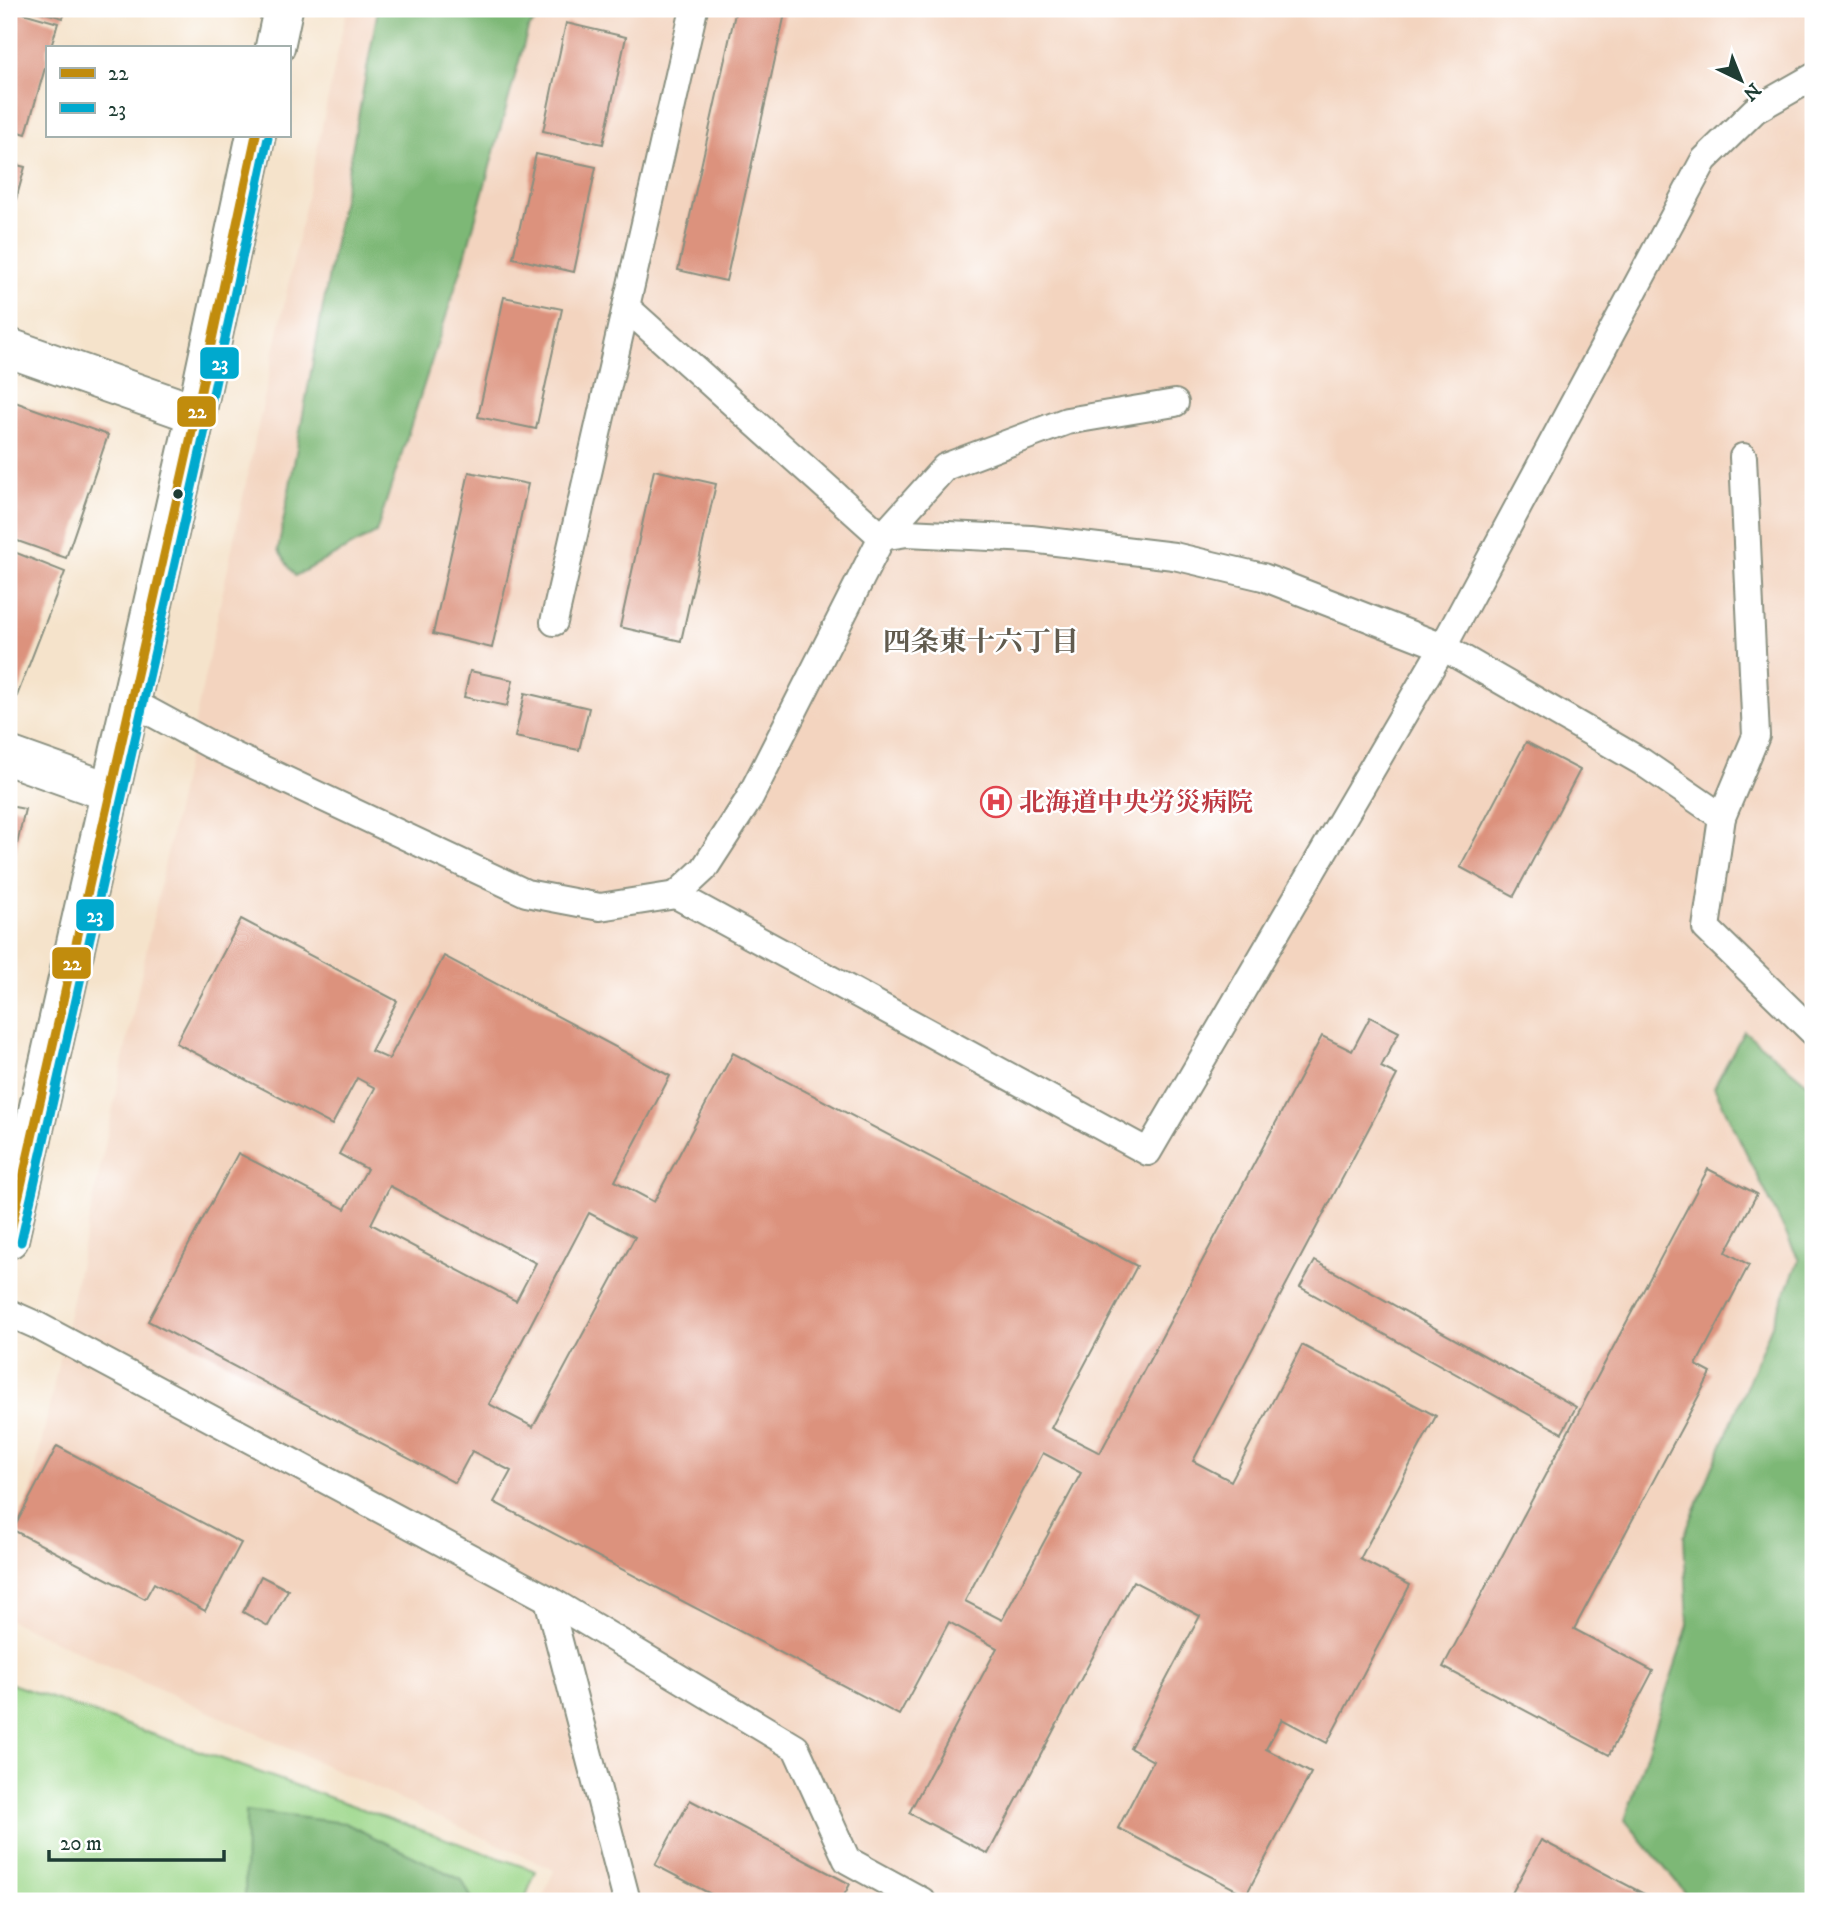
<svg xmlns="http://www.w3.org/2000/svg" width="1822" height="1910" font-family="'IM FELL DW Pica','Noto Serif JP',serif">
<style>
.built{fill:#f3d4bf}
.green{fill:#9cd78a;stroke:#5e8a5f;stroke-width:2}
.forest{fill:#7db876;stroke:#4e7a55;stroke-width:2}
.building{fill:#dc927d;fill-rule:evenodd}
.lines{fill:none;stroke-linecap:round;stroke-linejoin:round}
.lane-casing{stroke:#8a9080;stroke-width:30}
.street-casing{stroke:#8a9080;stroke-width:42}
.secondary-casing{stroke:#8a9080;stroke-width:42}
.lane{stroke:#fff;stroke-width:26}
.street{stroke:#fff;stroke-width:38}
.secondary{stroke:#fff;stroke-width:38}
.bus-1-casing{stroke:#fff;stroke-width:14}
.bus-2-casing{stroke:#fff;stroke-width:14}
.bus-1{stroke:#c18c0d;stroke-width:9}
.bus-2{stroke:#00a9ce;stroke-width:9}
.bus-dot{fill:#1f3d34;stroke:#fff;stroke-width:2.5}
.labels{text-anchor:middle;stroke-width:5;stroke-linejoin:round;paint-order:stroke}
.health-label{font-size:26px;font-weight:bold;fill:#be3a42;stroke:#fff;text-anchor:start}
.neighbourhood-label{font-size:28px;font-weight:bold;fill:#615b4e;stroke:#fff}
.line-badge{stroke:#fff;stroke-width:2.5}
.badge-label{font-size:19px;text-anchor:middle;font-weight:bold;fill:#fff}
</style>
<rect width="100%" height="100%" fill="#fff"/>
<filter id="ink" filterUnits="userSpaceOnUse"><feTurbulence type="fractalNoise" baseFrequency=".0143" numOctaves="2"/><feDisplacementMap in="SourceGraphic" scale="14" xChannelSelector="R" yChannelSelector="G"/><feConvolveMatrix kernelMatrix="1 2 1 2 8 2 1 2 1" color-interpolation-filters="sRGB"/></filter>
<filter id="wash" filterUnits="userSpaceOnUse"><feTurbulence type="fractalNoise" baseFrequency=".00686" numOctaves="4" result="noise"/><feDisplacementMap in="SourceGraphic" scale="28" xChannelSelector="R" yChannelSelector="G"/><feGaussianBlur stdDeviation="1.57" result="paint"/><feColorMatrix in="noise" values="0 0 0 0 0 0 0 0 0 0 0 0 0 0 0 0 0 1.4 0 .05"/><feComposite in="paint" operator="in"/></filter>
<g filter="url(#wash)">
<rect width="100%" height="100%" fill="#f5e3cb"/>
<polygon class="built" points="347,9 1813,9 1813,1901 541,1901 554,1870 9,1620 9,1595"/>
<polygon class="green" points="9,1683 536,1871 524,1901 9,1901"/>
<g class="forest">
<polygon points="378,9 546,9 528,29 463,264 376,533 295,576 278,550"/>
<polygon points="1744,1031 1813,1088 1813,1901 1692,1901 1625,1820 1688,1625 1684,1536 1799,1260 1714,1087"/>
<polygon points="246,1811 345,1823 462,1880 473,1901 245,1901"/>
</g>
<g id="blocks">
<g class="building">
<polygon points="9,9 58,23 51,47 47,47 47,61 26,134 9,129"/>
<polygon points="31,9 66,9 63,18"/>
<polygon points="736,9 786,9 726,281 678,270"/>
<polygon points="566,23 626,37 603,144 543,131"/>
<polygon points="536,154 596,167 574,272 513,258"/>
<polygon points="9,163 25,167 10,221 9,221"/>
<polygon points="504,297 562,309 536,429 478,417"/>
<polygon points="15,402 108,435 66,558 9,538 9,420"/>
<polygon points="654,470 716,484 681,641 620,627"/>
<polygon points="469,472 528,484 492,648 433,634"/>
<polygon points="9,550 65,572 15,701 9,699"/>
<polygon points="470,671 513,680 507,706 464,697"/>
<polygon points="525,693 589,708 579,750 515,737"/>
<polygon points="1526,742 1580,770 1514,896 1460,867"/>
<polygon points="9,806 25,809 10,875 9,875"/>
<path d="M 241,919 L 397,1001 L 371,1051 L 389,1059 L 444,956 L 670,1076 L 615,1181 L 654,1202 L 733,1053 L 1137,1266 L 1051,1428 L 1100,1453 L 1322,1036 L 1352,1051 L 1370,1017 L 1399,1032 L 1381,1067 L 1397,1075 L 1193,1461 L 1231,1481 L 1302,1345 L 1436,1416 L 1360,1559 L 1410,1585 L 1327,1743 L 1282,1719 L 1266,1749 L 1311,1773 L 1246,1895 L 1118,1828 L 1153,1761 L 1130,1748 L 1200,1616 L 1133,1581 L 988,1854 L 909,1813 L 997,1648 L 949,1622 L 899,1715 L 494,1502 L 511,1471 L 472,1451 L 455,1483 L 148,1321 L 238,1153 L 345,1209 L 367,1169 L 339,1154 L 375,1088 L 357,1078 L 332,1125 L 176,1043 ZM 390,1186 L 536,1263 L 516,1301 L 371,1224 ZM 589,1213 L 635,1237 L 533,1427 L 489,1404 ZM 1043,1453 L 1081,1473 L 1002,1620 L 965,1601 Z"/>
<polygon points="1708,1169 1757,1194 1726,1252 1749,1265 1696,1365 1711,1373 1574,1629 1653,1671 1609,1755 1443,1667"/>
<polygon points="1315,1261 1576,1407 1562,1433 1300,1287"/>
<polygon points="57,1446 241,1543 205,1611 154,1583 145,1599 13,1530"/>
<polygon points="261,1576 288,1590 268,1626 243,1612"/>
<polygon points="690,1800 850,1884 841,1901 724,1901 655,1865"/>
<polygon points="1541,1840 1648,1896 1645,1901 1528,1901 1512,1893"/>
</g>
</g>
</g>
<g filter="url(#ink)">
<use href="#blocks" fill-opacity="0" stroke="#8a9080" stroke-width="2"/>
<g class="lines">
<g class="lane-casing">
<g id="lane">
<polyline points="627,308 882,537 945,467 1067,421 1175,403"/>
<polyline points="554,622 694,9"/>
<polyline points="130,701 211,745 526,893 600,907 676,895 704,869 748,801 882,537 907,533 1031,539 1174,556 1263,577 1443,647 1704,160 1755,110 1813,77"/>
<polyline points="1722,817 1756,736 1743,457"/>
<polyline points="676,895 1148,1152 1443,647 1642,762 1722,817 1706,928 1813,1032"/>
<polyline points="9,1313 36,1325 548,1599 796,1748 847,1860 922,1901"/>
<polyline points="548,1599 627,1901"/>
</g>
</g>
<g class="street-casing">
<g id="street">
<polyline points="9,348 196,414"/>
<polyline points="9,756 110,792"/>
</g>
</g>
<g class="secondary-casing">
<g id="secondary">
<polyline points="275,47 283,9"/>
<polyline points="9,1239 196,414 256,135"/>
</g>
</g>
<use href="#lane" class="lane"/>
<use href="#street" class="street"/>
<use href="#secondary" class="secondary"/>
<g class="bus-1-casing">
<polyline id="bus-1" points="9,1239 196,414 256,135"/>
</g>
<g class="bus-2-casing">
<polyline id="bus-2" points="21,1242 208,417 268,138"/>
</g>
<use href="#bus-1" class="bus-1"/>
<use href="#bus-2" class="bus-2"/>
</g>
</g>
<defs>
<g id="hospital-ring" transform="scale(1.575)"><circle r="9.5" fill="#fff" stroke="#e0444e" stroke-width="1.5"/><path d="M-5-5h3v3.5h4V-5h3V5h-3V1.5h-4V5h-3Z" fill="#e0444e"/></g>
</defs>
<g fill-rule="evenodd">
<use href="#hospital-ring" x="996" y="802"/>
</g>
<circle class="bus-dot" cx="178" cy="494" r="6"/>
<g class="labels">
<g class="health-label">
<text x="1019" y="811">北海道中央労災病院</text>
</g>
<g class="neighbourhood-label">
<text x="981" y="651">四条東十六丁目</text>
</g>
</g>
<g class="line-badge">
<rect x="199" y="346" width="41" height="34" rx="7" fill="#00a9ce"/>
<rect x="176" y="395" width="41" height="33" rx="7" fill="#c18c0d"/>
<rect x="75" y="898" width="40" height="34" rx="7" fill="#00a9ce"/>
<rect x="51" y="946" width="41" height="34" rx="7" fill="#c18c0d"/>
</g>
<g class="badge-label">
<text x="220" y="370">23</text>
<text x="197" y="418">22</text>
<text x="95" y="922">23</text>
<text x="72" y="970">22</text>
</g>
<rect width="1822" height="1910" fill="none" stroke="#fff" stroke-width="35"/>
<rect x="46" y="46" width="245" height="91" fill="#ffffff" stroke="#a5b1ae" stroke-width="2"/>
<rect x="60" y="68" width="35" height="10" fill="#c18c0d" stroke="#a5b1ae" stroke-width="2"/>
<text x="108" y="80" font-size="21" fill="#1f3d34">22</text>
<rect x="60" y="103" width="35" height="10" fill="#00a9ce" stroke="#a5b1ae" stroke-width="2"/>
<text x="108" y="116" font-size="21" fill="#1f3d34">23</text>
<g transform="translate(1741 80) rotate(137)" stroke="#ffffff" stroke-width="5" paint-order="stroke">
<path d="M0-5L12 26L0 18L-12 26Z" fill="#1f3d34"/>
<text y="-10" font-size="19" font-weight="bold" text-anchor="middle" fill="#1f3d34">N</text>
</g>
<path d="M49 1850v10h175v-10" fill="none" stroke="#1f3d34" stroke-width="3.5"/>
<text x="60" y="1850" font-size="21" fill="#1f3d34" stroke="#ffffff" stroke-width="5" paint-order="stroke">20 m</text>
</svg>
